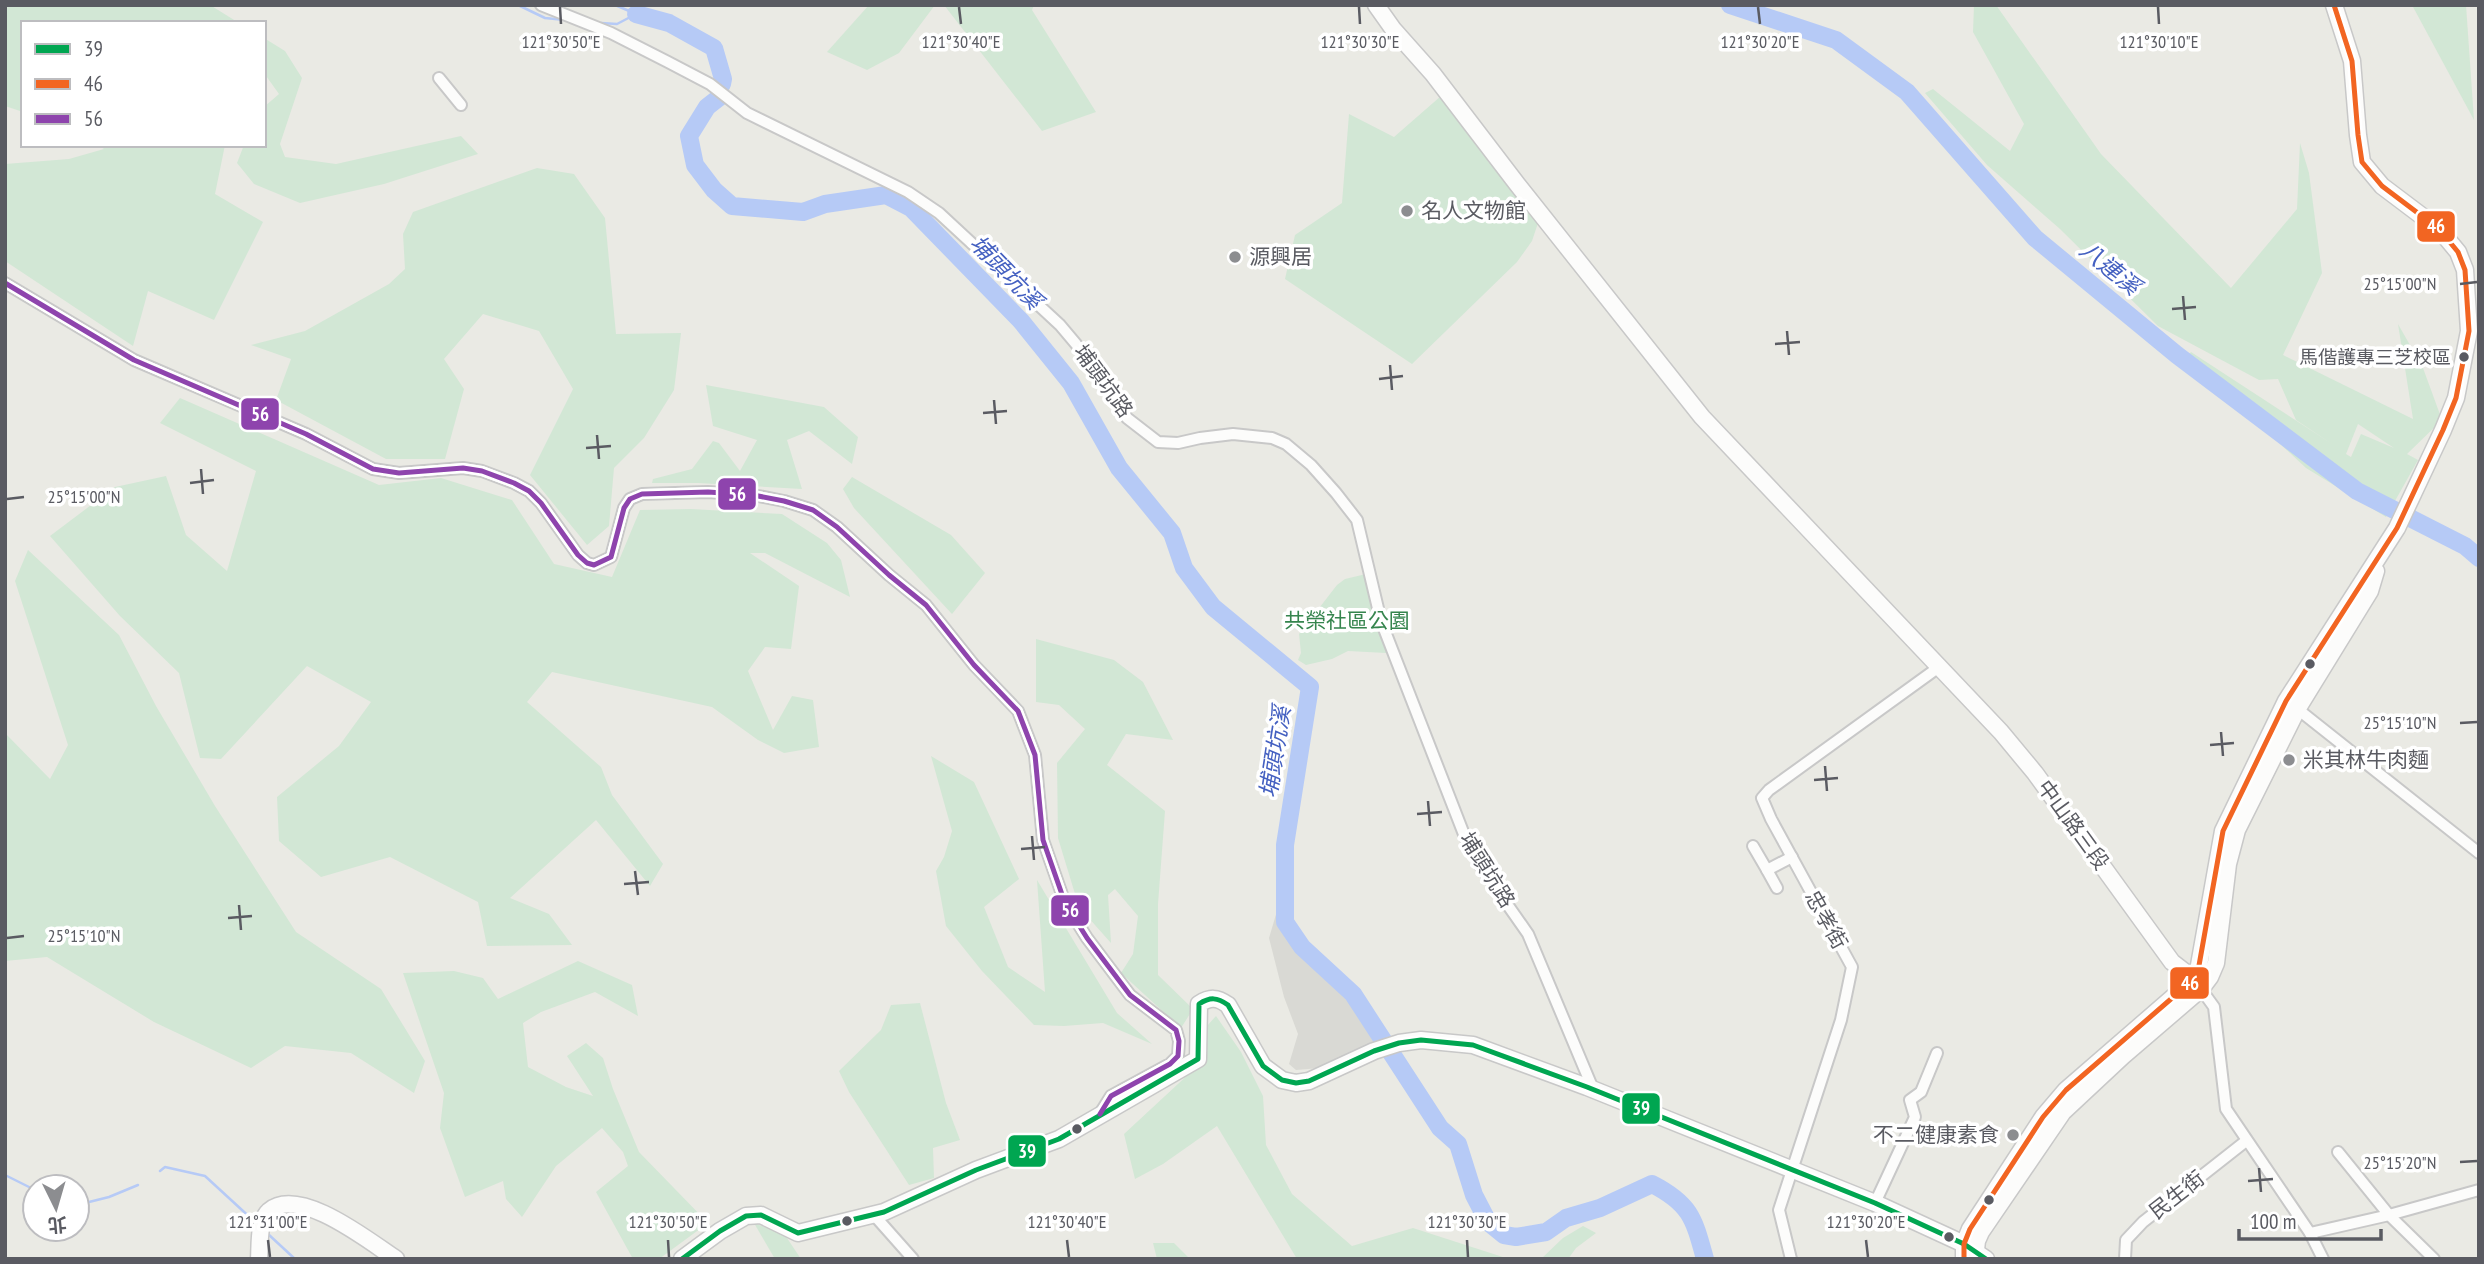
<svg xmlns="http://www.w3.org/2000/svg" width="2484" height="1264" font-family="'PT Sans Narrow','Noto Sans TC',sans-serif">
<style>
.industrial{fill:#d9d9d4}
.green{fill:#d2e7d5;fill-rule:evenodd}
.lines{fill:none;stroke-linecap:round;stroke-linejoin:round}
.stream{stroke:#b6caf6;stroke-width:2.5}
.river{stroke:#b6caf6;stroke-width:18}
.street-casing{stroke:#c8c8c8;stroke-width:14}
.secondary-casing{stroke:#c8c8c8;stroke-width:19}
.street{stroke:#fcfcfb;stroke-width:10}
.secondary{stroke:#fcfcfb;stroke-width:16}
.bus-1-casing{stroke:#fff;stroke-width:10}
.bus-2-casing{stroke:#fff;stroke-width:10}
.bus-3-casing{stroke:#fff;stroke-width:10}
.bus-1{stroke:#00a651;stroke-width:5}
.bus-2{stroke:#f26522;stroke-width:5}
.bus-3{stroke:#8e44ad;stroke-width:5}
.ticks{fill:none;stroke:#5a5b62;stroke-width:2.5}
.poi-dot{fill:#8c8d90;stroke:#fff;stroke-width:2.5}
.bus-dot{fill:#5a5b62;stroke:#fff;stroke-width:2.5}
.labels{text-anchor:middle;stroke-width:7;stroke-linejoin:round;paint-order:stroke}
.bus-label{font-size:19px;fill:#5a5b62;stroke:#fff;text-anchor:end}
.poi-label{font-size:21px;fill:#5a5b62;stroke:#fff;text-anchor:start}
.street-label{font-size:21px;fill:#5a5b62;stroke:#fff}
.park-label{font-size:21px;fill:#36854e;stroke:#fff}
.water-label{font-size:23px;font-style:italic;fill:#4460c1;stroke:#fff}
.ticks-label{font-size:18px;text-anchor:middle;fill:#5a5b62;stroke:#fff;stroke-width:7;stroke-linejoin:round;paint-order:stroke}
.line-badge{stroke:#fff;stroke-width:2.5}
.badge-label{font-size:19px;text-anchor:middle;font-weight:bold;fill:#fff}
</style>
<rect width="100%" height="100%" fill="#eaeae4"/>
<polygon class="industrial" points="1277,911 1281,911 1285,926 1296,943 1340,985 1361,1013 1379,1045 1320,1068 1296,1070 1289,1064 1298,1034 1284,997 1269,938"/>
<g class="green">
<polygon points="5,5 210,5 239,23 23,23 23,112 5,106"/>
<polygon points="869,5 935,5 899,53 867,70 827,52"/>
<polygon points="944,5 1034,5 1032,10 1096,112 1042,131"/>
<path d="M 1974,5 L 1996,5 L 2101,154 L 2231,288 L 2297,209 L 2300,143 L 2309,173 L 2322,273 L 2283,355 L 2413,419 L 2398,324 L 2423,368 L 2442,420 L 2407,454 L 2418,460 L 2386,517 L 2306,468 L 2276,440 L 2179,365 L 2191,352 L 2332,444 L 2296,420 L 2278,379 L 2259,380 L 2158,326 L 2060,229 L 1987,165 L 1925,93 L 1933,89 L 2010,151 L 2024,124 L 1973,32 ZM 2358,424 L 2394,448 L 2361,434 L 2351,457 L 2346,454 Z"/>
<polygon points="2412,5 2466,5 2474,120"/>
<polygon points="264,38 285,51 302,78 280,144 285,157 336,164 461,136 478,154 384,184 300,203 254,184 237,163 244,145 264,145 264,107 279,94 264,73"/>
<polygon points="1441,96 1538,223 1532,241 1517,262 1412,364 1285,279 1295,235 1342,203 1349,114 1394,137"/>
<polygon points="98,145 225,145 215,194 263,222 214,320 148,291 133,346 5,261 5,164 69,159 104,149"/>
<polygon points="537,168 574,174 605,218 616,334 681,333 674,390 644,438 614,468 609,526 587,545 530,475 573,389 539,331 483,314 444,359 464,389 445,459 386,459 276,400 291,359 251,345 305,331 389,284 405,269 403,234 413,212"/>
<polygon points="706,385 824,407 858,437 852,464 809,431 787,440 802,489 698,483 652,483 653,479 692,469 713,441 719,443 740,471 757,440 713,426"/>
<polygon points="180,398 379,485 441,478 512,500 554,564 612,577 640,510 691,509 782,514 827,543 841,560 850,597 765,553 750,553 799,586 791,649 765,647 748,671 773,730 792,696 813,700 819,747 784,753 758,740 712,707 552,672 527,702 601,767 612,795 663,864 650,886 596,820 510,898 549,914 572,945 487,946 478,902 390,857 321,877 279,841 277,797 339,746 371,702 307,666 221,759 200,758 179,673 120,616 50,536 115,487 166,476 186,535 227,571 256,471 160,423"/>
<polygon points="852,477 951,535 985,573 952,614 854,508 843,489"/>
<polygon points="28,550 119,635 156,706 215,806 296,932 381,989 425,1061 414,1093 351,1053 285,1046 251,1068 154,1022 47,957 5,961 5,733 50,779 68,745 15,581"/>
<polygon points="1366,574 1388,648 1386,653 1348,651 1332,659 1306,665 1298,660 1301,653 1299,634 1337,585 1345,579"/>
<polygon points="1036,639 1114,660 1143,682 1173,740 1126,734 1107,765 1165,811 1158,904 1158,975 1193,1009 1181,1028 1121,973 1133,954 1138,916 1115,889 1108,895 1111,943 1079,907 1058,838 1057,763 1085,729 1059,705 1036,702"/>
<polygon points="931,756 974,782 1019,879 984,907 1008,967 1045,992 1037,880 1117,1013 1152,1044 1103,1023 1064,1026 1034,1025 982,971 946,926 936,871 944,857 952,831"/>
<polygon points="578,961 632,985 638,1016 595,992 541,1012 523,1023 528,1067 566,1087 593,1096 567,1056 586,1043 603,1058 613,1089 639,1152 708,1223 659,1259 633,1259 596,1192 628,1166 623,1152 602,1128 556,1166 522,1217 506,1199 503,1181 465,1197 440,1128 444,1093 403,973 454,971 483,978 498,999"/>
<polygon points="920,1003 946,1103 960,1140 933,1148 934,1178 909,1185 849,1092 839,1071 881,1030 891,1005"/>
<polygon points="1216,1016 1241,1052 1263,1096 1266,1145 1292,1194 1352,1246 1413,1228 1509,1259 1297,1259 1217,1126 1163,1164 1135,1179 1124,1134 1206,1058 1206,1027"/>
<polygon points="754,1223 785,1235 801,1259 775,1259"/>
<polygon points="1583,1226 1596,1233 1576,1248 1568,1259 1541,1259 1563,1238"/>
<polygon points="1153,1243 1174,1243 1190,1259 1157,1259"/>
</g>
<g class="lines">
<g class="stream">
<polyline points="518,5 545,18 565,20"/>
<polyline points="615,5 634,13"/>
<polyline points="601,23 617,24 636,14"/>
<polyline points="160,1171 165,1167 205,1176 255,1222"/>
<polyline points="5,1175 35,1190"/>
<polyline points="77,1205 109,1197 138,1185"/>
<polyline points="268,1234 295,1259"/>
</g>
<g class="river">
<polyline points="1730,5 1836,40 1907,92 2035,238 2177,355 2357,491 2465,546 2479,558"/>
<polyline points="636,14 669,23 714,48 723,79 722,84"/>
<path d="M 721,96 L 707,107 L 689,136 L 695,165 L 714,190 L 732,206 L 803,212 L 825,204 L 886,195 L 911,208 L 1021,321 L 1071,383 L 1119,468 L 1172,533 L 1184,568 L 1213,607 L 1310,687 L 1285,845 L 1285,922 L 1302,947 L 1353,994 L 1440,1128 L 1458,1144 L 1474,1195 L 1488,1222 L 1504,1235 L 1516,1237 L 1546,1232 L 1566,1218 L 1600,1208 L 1652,1184 C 1691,1204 1694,1219 1705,1259"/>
</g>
<g class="street-casing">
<g id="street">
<polyline points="541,5 611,33 668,62 710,84 747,113 908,192 939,213 1060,325 1076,344 1127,418 1158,442 1178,443 1200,438 1233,434 1272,438 1286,444 1311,465 1336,493 1357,520 1381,621 1465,837 1479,864 1528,934 1593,1089"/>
<polyline points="439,78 461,105"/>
<polyline points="5,283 134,360 306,434 373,469 399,473 463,468 482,471 514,483 529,491 541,503 578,555 587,563 594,565 611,557 624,508 630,499 642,494 708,492 753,495 784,501 813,510 837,527 889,575 926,605 974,665 1018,711 1035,755 1043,840 1065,903 1087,938 1130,995 1176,1030 1179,1041 1178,1056 1170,1064 1111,1096 1101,1112"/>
<polyline points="2295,707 2479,853"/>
<polyline points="1753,846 1767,870"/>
<polyline points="1777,888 1767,870 1792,857"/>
<polyline points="2201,989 2214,1007 2226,1109 2310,1233 2323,1259"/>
<polyline points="2338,1152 2389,1215 2434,1259"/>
<polyline points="1875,1203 1915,1117 1910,1100 1921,1092 1937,1053"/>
<polyline points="874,1215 913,1259"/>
<polyline points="2310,1233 2389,1215 2479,1190"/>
<polyline points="1791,1259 1779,1210 1841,1020 1852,967 1771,819 1762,798 1769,790 1939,667"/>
<polyline points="2125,1259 2126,1240 2143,1222 2246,1141"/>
</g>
</g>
<g class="secondary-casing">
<g id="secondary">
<polyline points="1376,5 1393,29 1433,74 1517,184 1702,417 2001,732 2035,773 2172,962 2194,979 2201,989"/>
<polyline points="1975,1258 1977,1241 1981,1232 2063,1112 2123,1056 2201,989 2210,977 2216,963 2228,864 2237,830 2298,708 2370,591 2376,571"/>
<path d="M 259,1259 C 260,1245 258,1221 269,1211 C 299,1185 370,1242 396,1259"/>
<path d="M 682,1259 L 720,1231 L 746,1216 L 761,1215 L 798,1233 L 884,1212 L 976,1170 L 1059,1139 L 1198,1059 L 1199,1004 C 1210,997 1217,997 1228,1005 L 1263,1066 L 1282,1080 L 1296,1083 L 1309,1081 L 1374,1051 L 1399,1043 L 1421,1040 L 1473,1045 L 1587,1087 L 1875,1203 L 1964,1244 L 1986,1259"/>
<polyline points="1964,1259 1964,1244 1970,1229 2043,1117 2066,1090 2194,979 2198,971 2223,831 2286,701 2397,528 2443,430 2456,398 2469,331 2465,270 2458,252 2439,229 2382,186 2362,162 2358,135 2352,61 2334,5"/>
</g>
</g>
<use href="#street" class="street"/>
<use href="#secondary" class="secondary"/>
<g class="bus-1-casing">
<path id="bus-1" d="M 682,1259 L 720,1231 L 746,1216 L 761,1215 L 798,1233 L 884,1212 L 976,1170 L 1059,1139 L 1198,1059 L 1199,1004 C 1210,997 1217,997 1228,1005 L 1263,1066 L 1282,1080 L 1296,1083 L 1309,1081 L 1374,1051 L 1399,1043 L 1421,1040 L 1473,1045 L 1587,1087 L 1875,1203 L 1964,1244 L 1986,1259"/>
</g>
<g class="bus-2-casing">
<polyline id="bus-2" points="1964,1259 1964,1244 1970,1229 2043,1117 2066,1090 2194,979 2198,971 2223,831 2286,701 2397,528 2443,430 2456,398 2469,331 2465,270 2458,252 2439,229 2382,186 2362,162 2358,135 2352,61 2334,5"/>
</g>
<g class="bus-3-casing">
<polyline id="bus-3" points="5,283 134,360 306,434 373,469 399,473 463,468 482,471 514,483 529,491 541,503 578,555 587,563 594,565 611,557 624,508 630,499 642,494 708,492 753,495 784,501 813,510 837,527 889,575 926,605 974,665 1018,711 1035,755 1043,840 1065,903 1087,938 1130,995 1176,1030 1179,1041 1178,1056 1170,1064 1111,1096 1100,1114"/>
</g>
<use href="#bus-1" class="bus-1"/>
<use href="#bus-2" class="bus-2"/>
<use href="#bus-3" class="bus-3"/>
</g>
<path class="ticks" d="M 560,7 L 561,24M 959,7 L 961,24M 1359,7 L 1360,24M 1758,7 L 1760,24M 2158,7 L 2159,24M 2460,284 L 2477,282M 2183,296 L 2185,320M 2172,309 L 2196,307M 1787,331 L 1789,355M 1775,344 L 1800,342M 1390,365 L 1392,390M 1379,379 L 1403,376M 994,400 L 996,424M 983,413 L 1007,411M 597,435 L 599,459M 586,448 L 611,446M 201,469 L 203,494M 190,483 L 214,480M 7,499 L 24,497M 2460,723 L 2477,722M 2221,732 L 2223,756M 2210,745 L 2234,743M 1825,766 L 1827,791M 1814,780 L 1838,778M 1428,801 L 1430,826M 1417,814 L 1442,812M 1032,836 L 1034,860M 1021,849 L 1045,847M 635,871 L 638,895M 624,884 L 649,882M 239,905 L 241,930M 228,918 L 252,916M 7,938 L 24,936M 2460,1162 L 2477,1161M 2259,1168 L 2261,1192M 2248,1181 L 2273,1179M 268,1240 L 270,1257M 668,1240 L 669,1257M 1067,1240 L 1069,1257M 1467,1240 L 1468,1257M 1866,1240 L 1868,1257"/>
<g class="poi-dot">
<circle cx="1407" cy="211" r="7"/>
<circle cx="1235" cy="257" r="7"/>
<circle cx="2289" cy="760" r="7"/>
<circle cx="2013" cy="1135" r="7"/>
</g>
<g class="bus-dot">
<circle cx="2464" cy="357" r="6"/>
<circle cx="2310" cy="664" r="6"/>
<circle cx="1077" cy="1129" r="6"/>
<circle cx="1989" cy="1200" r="6"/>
<circle cx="847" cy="1221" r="6"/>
<circle cx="1949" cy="1237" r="6"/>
</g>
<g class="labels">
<g class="bus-label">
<text x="2451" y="364">馬偕護專三芝校區</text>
</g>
<g class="poi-label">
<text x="1421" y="218">名人文物館</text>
<text x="1249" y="264">源興居</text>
<text x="2303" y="767">米其林牛肉麵</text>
<text x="1999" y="1142" text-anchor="end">不二健康素食</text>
</g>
<g class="street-label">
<text transform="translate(1103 381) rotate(54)" y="7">埔頭坑路</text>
<text transform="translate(2073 825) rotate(54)" y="7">中山路三段</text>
<text transform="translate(1487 870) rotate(58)" y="7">埔頭坑路</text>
<text transform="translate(1826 920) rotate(61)" y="7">忠孝街</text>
<text transform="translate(2177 1195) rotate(-38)" y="7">民生街</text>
</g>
<g class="park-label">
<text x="1347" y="628">共榮社區公園</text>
</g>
<g class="water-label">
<text transform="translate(2110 268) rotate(39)" y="8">八連溪</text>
<text transform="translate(1006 272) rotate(46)" y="8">埔頭坑溪</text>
<text transform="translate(1275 752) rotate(-81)" y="8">埔頭坑溪</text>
</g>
</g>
<g class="ticks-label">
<text x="561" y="48">121°30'50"E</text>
<text x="961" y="48">121°30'40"E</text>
<text x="1360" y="48">121°30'30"E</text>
<text x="1760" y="48">121°30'20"E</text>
<text x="2159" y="48">121°30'10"E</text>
<text x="2400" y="290">25°15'00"N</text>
<text x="84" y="503">25°15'00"N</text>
<text x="2400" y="729">25°15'10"N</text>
<text x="84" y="942">25°15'10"N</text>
<text x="2400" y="1169">25°15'20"N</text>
<text x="268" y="1228">121°31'00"E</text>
<text x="668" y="1228">121°30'50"E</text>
<text x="1067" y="1228">121°30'40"E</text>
<text x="1467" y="1228">121°30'30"E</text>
<text x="1866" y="1228">121°30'20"E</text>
</g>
<g class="line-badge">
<rect x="2416" y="210" width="40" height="33" rx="7" fill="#f26522"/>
<rect x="240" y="397" width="40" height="34" rx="7" fill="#8e44ad"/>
<rect x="717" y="477" width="40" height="34" rx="7" fill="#8e44ad"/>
<rect x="1050" y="894" width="40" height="33" rx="7" fill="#8e44ad"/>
<rect x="2169" y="966" width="41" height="34" rx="7" fill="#f26522"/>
<rect x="1621" y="1092" width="40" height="33" rx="7" fill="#00a651"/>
<rect x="1007" y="1134" width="40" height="34" rx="7" fill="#00a651"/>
</g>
<g class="badge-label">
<text x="2436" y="233">46</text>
<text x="260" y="421">56</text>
<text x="737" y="501">56</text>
<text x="1070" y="917">56</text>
<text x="2190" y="990">46</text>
<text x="1641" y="1115">39</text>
<text x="1027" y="1158">39</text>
</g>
<rect width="2484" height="1264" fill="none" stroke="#5a5b62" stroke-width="14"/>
<rect x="21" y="21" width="245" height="126" fill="#ffffff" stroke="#bdbdc0" stroke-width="2"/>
<rect x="35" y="44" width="35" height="10" fill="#00a651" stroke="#bdbdc0" stroke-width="2"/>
<text x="84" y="56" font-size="21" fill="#5a5b62">39</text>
<rect x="35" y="79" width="35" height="10" fill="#f26522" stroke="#bdbdc0" stroke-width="2"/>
<text x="84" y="91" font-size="21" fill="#5a5b62">46</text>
<rect x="35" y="114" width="35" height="10" fill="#8e44ad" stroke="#bdbdc0" stroke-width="2"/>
<text x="84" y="126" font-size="21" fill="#5a5b62">56</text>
<g transform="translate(56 1208) rotate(175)"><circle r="33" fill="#ffffff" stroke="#bdbdc0" stroke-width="2"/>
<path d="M0-5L12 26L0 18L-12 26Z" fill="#8c8d90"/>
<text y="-10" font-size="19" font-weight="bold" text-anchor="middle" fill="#5a5b62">北</text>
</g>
<path d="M2239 1229v10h142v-10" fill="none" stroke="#5a5b62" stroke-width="3.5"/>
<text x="2250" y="1229" font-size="21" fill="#5a5b62" stroke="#ffffff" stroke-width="5" paint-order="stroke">100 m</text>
</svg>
